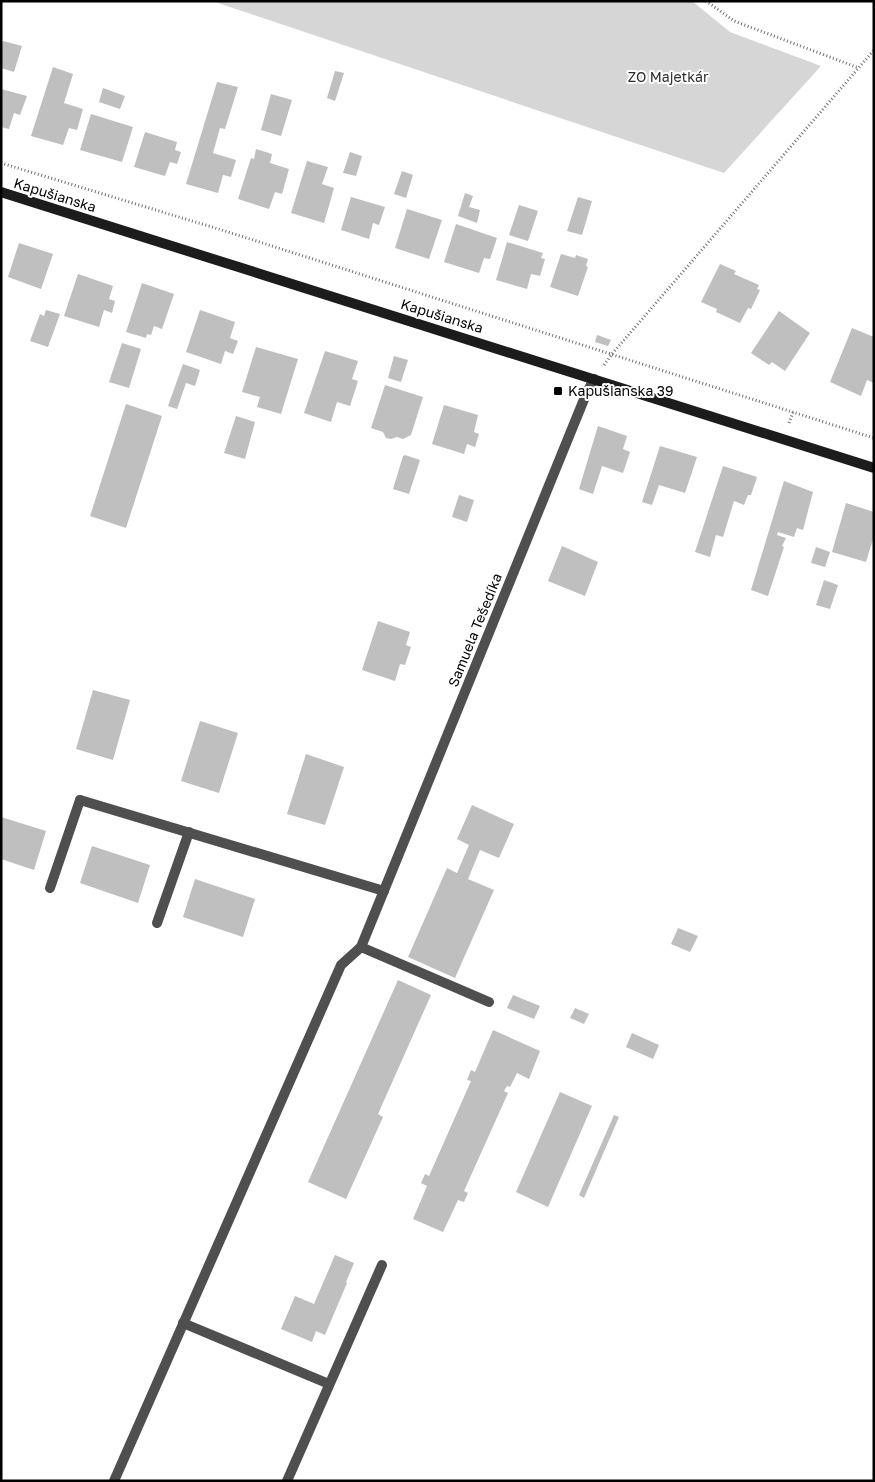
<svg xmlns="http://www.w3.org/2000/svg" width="875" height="1482" font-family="'Golos Text',sans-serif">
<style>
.green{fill:#d6d6d6}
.building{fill:#bfbfbf}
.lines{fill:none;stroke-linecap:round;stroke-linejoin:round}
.path{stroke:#717171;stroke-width:3;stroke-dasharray:1 2.5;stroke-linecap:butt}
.service{stroke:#4f4f4f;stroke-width:10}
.minor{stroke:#4f4f4f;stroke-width:10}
.secondary{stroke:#1c1c1c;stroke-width:10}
.poi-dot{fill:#000;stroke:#fff;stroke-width:2}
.labels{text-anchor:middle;stroke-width:4;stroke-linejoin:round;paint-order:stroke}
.park-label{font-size:14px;fill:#2d2d2d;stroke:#fff}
.street-label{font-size:14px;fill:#000;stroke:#fff}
.poi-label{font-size:14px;fill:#000;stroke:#fff;text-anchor:start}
</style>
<rect width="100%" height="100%" fill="#fff"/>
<polygon class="green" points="212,1 692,1 730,32 821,66 724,173"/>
<g class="building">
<polygon points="3,41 22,46 14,72 1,68 1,46"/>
<polygon points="53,67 73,74 64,103 83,109 77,130 69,128 63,145 31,136"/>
<polygon points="335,71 344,73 335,101 327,98"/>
<polygon points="217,82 238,87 225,129 220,128 213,153 236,160 231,177 223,175 218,193 186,184"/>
<polygon points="103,88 125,96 120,109 99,102"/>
<polygon points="1,89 27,96 20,115 14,113 9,129 1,127"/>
<polygon points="271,94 292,100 281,136 261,130"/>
<polygon points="91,114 133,127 122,162 80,150"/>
<polygon points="145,132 177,142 175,150 181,152 177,164 170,162 165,176 134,167"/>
<polygon points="256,149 272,154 270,163 289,169 282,194 275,192 269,209 238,199 251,158 254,159"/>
<polygon points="350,152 362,156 356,176 343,173"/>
<polygon points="307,161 328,167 322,184 334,188 324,223 291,213"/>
<polygon points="402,171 413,175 406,198 394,194"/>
<polygon points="465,193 473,196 469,207 480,210 477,223 458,216"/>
<polygon points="351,197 385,207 379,225 373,223 369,239 341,230"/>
<polygon points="578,197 592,201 582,235 567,231"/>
<polygon points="519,205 538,211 528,241 509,235"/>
<polygon points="407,209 442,220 429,259 395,248"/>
<polygon points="456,224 497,238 490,259 484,258 479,273 444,262"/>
<polygon points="507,242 543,253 541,258 545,259 540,276 531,274 527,289 496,280"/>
<polygon points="19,243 53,254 41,289 8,277"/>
<polygon points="561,254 575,258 576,255 588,259 586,266 588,267 578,296 550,287"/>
<polygon points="720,264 736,271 734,274 759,285 757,289 760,290 751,309 748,308 740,323 716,312 717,309 701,302"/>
<polygon points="78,274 113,286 109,299 115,301 112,313 104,310 99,327 64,316"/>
<polygon points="142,283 174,294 162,329 154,326 151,335 147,334 146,338 126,332"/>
<polygon points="46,310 60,314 48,347 30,341 40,314 44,316"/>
<polygon points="200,310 235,322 230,338 238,341 233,354 225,351 221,364 186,352"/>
<polygon points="779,311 810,333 785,371 772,362 769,365 751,353"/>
<polygon points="852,328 874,337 874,383 867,380 861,396 830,382"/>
<polygon points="597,335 611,340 608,346 595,342"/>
<polygon points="122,343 141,349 129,388 109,382"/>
<polygon points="256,347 298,359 281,414 257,407 260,397 242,392"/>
<polygon points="325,351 358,361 352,379 358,381 350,406 337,402 331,422 304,413"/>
<polygon points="394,356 408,360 401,382 388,378"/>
<polygon points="183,364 200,370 195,386 186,383 177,409 168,406"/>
<polygon points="385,385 423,397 411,435 403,439 397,437 391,439 386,438 383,432 371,428"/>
<polygon points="126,404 162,416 126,528 90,516"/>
<polygon points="444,405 478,415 474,432 479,434 475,447 467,444 464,454 432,444"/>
<polygon points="236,416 255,422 245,459 224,453"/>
<polygon points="598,426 627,436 623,449 630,452 623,473 602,466 593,494 579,489"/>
<polygon points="660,446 697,457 685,493 659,485 652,505 642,502"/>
<polygon points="405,455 420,460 409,494 393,489 403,456"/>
<polygon points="723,466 757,477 751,495 748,495 744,505 734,501 723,537 716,535 710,557 695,552"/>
<polygon points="784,481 813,492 803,530 797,528 794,537 778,532 777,535 786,538 782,546 784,547 768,596 751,590"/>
<polygon points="459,495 474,500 467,522 452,517"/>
<polygon points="846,503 874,512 874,536 866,562 832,552"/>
<polygon points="562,546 598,562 585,596 548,581"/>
<polygon points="816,547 830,552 825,567 811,563"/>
<polygon points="824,580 838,585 830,609 816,605"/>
<polygon points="378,621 410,632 406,645 411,647 405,665 400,664 395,681 362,670"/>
<polygon points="93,690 130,700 113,760 76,749"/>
<polygon points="200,721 238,733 219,793 181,781"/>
<polygon points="306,754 344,767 325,825 287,814"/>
<polygon points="472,805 514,824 499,858 480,850 468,879 494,890 455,978 408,957 447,868 457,873 469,845 457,839"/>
<polygon points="1,817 46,831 34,870 1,859"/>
<polygon points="92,846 150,865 138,903 80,883"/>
<polygon points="195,879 255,899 243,937 183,917"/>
<polygon points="678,928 698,936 690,952 671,944"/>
<polygon points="398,980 431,995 378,1114 383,1117 346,1199 308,1182"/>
<polygon points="513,995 540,1006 534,1019 507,1008"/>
<polygon points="575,1008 589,1014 584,1024 570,1018"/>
<polygon points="493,1030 540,1051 529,1079 517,1073 510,1087 507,1086 504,1091 508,1093 464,1191 468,1193 464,1202 458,1200 443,1232 413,1219 427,1186 421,1183 425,1174 429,1176 471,1081 467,1080 471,1070 475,1072"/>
<polygon points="632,1033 659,1045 653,1059 626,1047"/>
<polygon points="560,1092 592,1106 548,1207 516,1192"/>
<polygon points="614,1115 619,1117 584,1198 579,1195"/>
<polygon points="335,1255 354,1263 346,1282 347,1283 325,1335 316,1331 312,1342 281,1329 295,1296 314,1304"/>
</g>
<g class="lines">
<g class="path">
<polyline points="706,1 734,21 859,68"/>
<polyline points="1,163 225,231 874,438"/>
<polyline points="604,365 612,354 874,50"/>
<polyline points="789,423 793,412"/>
</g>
<g class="service">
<polyline points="50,888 80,800"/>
<polyline points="157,923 189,832"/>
<polyline points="183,1323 329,1384"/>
<polyline points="114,1481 341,965 361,947 489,1002"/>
<polyline points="287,1481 382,1265"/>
</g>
<g class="minor">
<polyline points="80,800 384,891"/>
<polyline points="361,947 587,392 594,379"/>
</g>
<polyline class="secondary" points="1,192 874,468"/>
</g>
<rect class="poi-dot" x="553" y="386" width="10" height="10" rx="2.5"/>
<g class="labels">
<g class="park-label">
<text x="668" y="82">ZO Majetkár</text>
</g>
<g class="street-label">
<text transform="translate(55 195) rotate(17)" y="5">Kapušianska</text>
<text transform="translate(442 316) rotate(17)" y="5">Kapušianska</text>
<text transform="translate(475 630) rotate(-68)" y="5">Samuela Tešedíka</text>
</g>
<g class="poi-label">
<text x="568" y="396">Kapušianska 39</text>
</g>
</g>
<rect width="875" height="1482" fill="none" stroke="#000000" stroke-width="5"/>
</svg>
